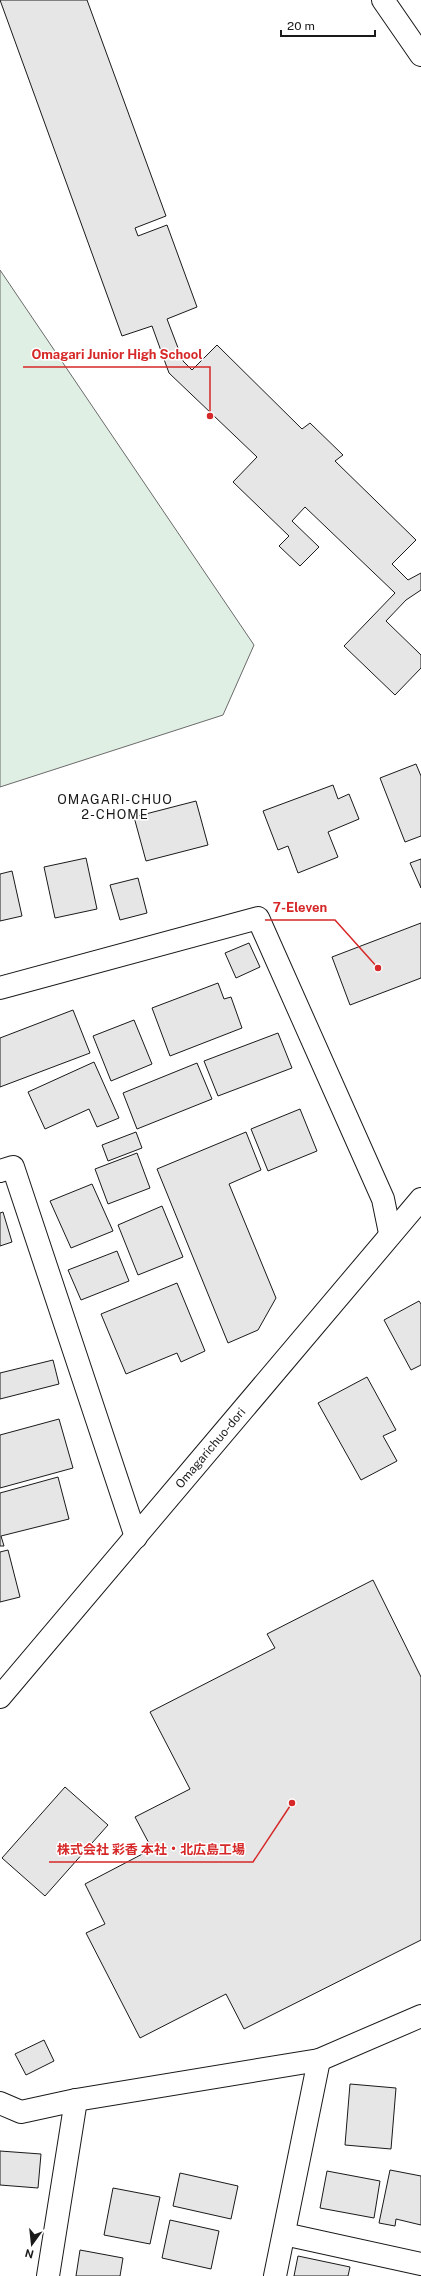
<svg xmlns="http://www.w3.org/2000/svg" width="421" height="2276" font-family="'Public Sans','Noto Sans JP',sans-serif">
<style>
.green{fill:#e0efe3;stroke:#6a6a6a}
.building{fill:#e6e6e6;stroke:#1a1a1a}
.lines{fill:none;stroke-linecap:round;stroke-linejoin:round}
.street-casing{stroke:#1a1a1a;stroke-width:24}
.secondary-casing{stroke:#1a1a1a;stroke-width:24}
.highway-casing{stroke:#1a1a1a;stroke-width:24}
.street{stroke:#fff;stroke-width:22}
.secondary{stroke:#fff;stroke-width:22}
.highway{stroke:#fff;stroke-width:22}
.labels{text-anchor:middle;stroke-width:3;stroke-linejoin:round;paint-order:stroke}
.street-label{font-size:12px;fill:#1a1a1a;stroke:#fff}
.neighbourhood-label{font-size:13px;letter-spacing:1px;fill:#1a1a1a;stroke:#fff}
.leader{fill:none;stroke:#d62828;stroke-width:1.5}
.callout-dot{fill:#d62828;stroke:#fff;stroke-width:1.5}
.callout-label{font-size:13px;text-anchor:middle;font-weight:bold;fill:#d62828;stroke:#fff;stroke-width:3;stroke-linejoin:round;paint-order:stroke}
</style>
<rect width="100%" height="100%" fill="#fff"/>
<polygon class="green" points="0,270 254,645 223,715 0,787"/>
<g class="building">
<polygon points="0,0 87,0 166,216 135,228 138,236 167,225 197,307 167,319 183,361 192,370 217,345 302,429 310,423 343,455 335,461 416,540 392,564 408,580 421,573 421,590 406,600 386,621 421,655 421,668 395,695 344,646 395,593 305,507 292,521 319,547 300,566 279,546 289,536 233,482 257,457 169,373 152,326 122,336"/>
<polygon points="416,764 421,776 421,836 405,842 380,778"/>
<polygon points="333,785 338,799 349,794 359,819 328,832 338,857 298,873 288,846 278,850 263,811"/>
<polygon points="196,801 208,845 146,861 134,817"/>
<polygon points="86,858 97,909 55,918 44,867"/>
<polygon points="421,859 421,888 410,863"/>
<polygon points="12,871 22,916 0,921 0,874"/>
<polygon points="138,878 147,913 120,920 110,885"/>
<polygon points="421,923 421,978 350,1005 332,957"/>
<polygon points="249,943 260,967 236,978 225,953"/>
<polygon points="218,983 224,999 231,997 242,1028 170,1056 152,1008"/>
<polygon points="73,1010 90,1053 0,1087 0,1038"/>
<polygon points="134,1020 152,1064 111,1081 93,1036"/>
<polygon points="278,1033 292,1068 218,1096 204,1061"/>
<polygon points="94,1062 119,1118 97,1127 89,1109 45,1129 28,1092"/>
<polygon points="197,1063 212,1099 137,1129 123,1093"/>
<polygon points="300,1109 317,1151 268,1171 251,1129"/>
<polygon points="136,1132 142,1148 108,1161 102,1145"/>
<polygon points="246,1132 261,1170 229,1184 276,1298 258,1330 228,1343 157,1169"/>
<polygon points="137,1153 150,1188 108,1204 95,1169"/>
<polygon points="92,1184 113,1231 71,1248 50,1201"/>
<polygon points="162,1206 183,1257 138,1275 118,1225"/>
<polygon points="3,1212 12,1242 0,1246 0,1213"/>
<polygon points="117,1251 129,1281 81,1300 68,1270"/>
<polygon points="177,1283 205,1351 181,1362 177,1353 126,1374 101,1314"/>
<polygon points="419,1301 421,1304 421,1365 411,1370 384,1320"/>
<polygon points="53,1360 59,1384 0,1399 0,1373"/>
<polygon points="367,1377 396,1430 383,1436 397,1461 361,1480 318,1403"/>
<polygon points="59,1419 73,1468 0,1488 0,1435"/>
<polygon points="58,1477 69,1519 1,1536 4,1546 0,1546 0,1493"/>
<polygon points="8,1550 20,1597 0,1602 0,1552"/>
<polygon points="373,1580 421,1677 421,1940 244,2029 226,1994 140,2038 86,1933 105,1924 85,1884 152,1849 135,1817 190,1789 150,1712 275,1648 267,1634"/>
<polygon points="65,1787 108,1825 45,1896 2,1858"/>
<polygon points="44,2040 54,2061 26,2075 15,2054"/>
<polygon points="350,2084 396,2088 391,2149 345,2145"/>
<polygon points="0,2151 41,2154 38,2188 0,2185"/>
<polygon points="390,2170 421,2176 421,2225 396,2219 395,2226 379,2223"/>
<polygon points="327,2171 380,2181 374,2218 320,2208"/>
<polygon points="180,2173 238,2186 231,2219 173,2206"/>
<polygon points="113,2188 160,2197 150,2244 104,2235"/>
<polygon points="170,2220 219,2231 211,2269 162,2258"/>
<polygon points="80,2250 123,2258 120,2276 76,2276"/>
<polygon points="298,2256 350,2267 348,2276 294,2276"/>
</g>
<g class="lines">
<g class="street-casing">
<g id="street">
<polyline points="0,988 258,918 383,1199 390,1233"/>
<polyline points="0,1171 13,1167 136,1537"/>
<polyline points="0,2103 21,2112 76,2100 319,2060 421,2016"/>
<polyline points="284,2234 421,2264"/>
<polyline points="48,2276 76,2100"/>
<polyline points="275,2276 319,2060"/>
</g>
</g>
<g class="secondary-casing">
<g id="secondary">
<path id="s1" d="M 0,1697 L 421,1199"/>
</g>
</g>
<g class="highway-casing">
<polyline id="highway" points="383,0 421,55"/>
</g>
<use href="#street" class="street"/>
<use href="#secondary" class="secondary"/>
<use href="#highway" class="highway"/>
</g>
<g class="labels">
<g class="street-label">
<text dy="4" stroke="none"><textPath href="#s1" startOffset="326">Omagarichuo-dori</textPath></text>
</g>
<g class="neighbourhood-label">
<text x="115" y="804">OMAGARI-CHUO<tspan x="115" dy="15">2-CHOME</tspan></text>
</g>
</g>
<path class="leader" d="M210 416L210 367H23M378 968L335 920H265M292 1803L253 1862H49"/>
<g class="callout-dot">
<circle cx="210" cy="416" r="4"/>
<circle cx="378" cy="968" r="4"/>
<circle cx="292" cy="1803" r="4"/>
</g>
<g class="callout-label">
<text x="117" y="359">Omagari Junior High School</text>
<text x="300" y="912">7-Eleven</text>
<text x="151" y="1854">株式会社 彩香 本社・北広島工場</text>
</g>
<g transform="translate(32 2244) rotate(195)" stroke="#ffffff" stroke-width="3" paint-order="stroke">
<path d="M0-3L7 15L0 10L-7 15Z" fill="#1a1a1a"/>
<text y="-6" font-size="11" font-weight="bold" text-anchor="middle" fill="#1a1a1a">N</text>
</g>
<path d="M281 30v6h94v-6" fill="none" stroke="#1a1a1a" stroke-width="2"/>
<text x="287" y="30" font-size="12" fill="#1a1a1a" stroke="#ffffff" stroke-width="3" paint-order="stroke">20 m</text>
</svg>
